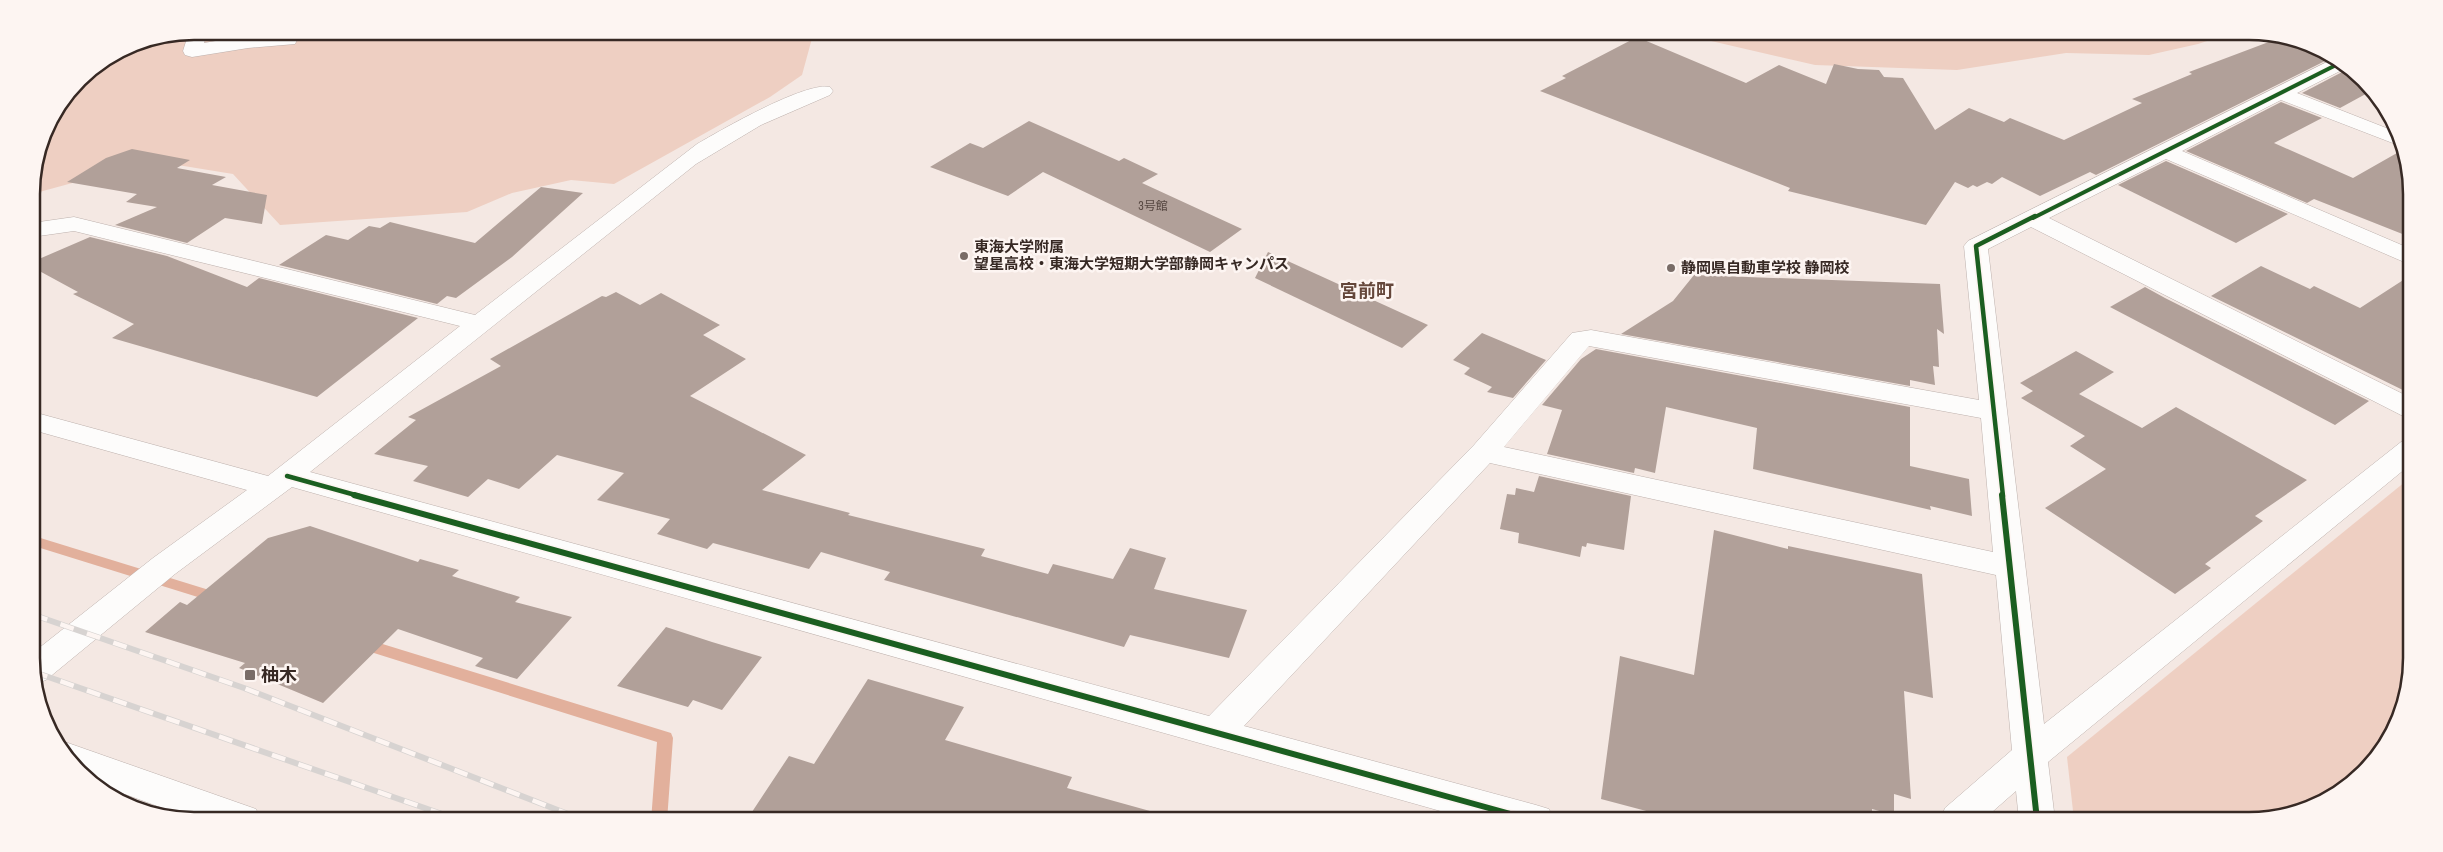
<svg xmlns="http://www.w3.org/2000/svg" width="2443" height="852" font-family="'Archivo Narrow','Noto Sans JP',sans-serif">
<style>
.green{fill:#eecfc2}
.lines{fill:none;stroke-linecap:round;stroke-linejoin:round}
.stream{fill:#e2b09c;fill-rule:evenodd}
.building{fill:#b1a099}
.minor-casing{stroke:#bdb1ad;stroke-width:1}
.highway-casing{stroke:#bdb1ad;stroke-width:1}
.minor{fill:#fdfcfb;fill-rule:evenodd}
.highway{fill:#fdfcfb;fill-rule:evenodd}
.rail-casing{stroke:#d7d3d1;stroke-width:6}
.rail{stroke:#fdf5f2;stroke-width:4.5;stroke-dasharray:14;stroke-linecap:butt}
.cycleway-far2-casing{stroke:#fdf5f2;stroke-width:6}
.cycleway-far1-casing{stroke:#fdf5f2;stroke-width:8}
.cycleway-casing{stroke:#fdf5f2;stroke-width:9}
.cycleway-far2{stroke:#1b5e20;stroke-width:4}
.cycleway-far1{stroke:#1b5e20;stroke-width:4.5}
.cycleway{stroke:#1b5e20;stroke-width:6}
.poi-dot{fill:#796c67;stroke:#fdf5f2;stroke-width:2}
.labels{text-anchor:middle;stroke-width:5;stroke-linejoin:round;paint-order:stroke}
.number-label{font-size:12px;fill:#564741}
.poi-label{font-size:15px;font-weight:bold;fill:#372924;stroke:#fdf5f2;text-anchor:start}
.quarter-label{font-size:18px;font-weight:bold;fill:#65473b;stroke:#fdf5f2}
.near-poi-label{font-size:18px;font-weight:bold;fill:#372924;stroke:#fdf5f2;text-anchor:start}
.rim{fill:none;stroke:#372924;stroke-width:2.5}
</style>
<rect width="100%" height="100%" fill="#f4e8e3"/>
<g class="green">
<polygon points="194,31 814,31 802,75 770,97 614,184 571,180 512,193 467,212 280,225 233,174 153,161 32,194 32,183 48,122 87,72 132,44"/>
<polygon points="1668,31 2237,31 2198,44 2149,55 2066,53 1957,70 1815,65"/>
<polygon points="2411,477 2412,658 2403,710 2384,748 2348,787 2301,812 2259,820 2074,820 2067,757"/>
</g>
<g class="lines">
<g class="stream">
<polygon points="34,536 222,594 224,598 222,602 217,603 34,546"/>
<polygon points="363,638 671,733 673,738 667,821 651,821 657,742 358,648 356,644 358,640"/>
</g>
</g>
<g class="building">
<polygon points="1637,37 1746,83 1779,65 1826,84 1834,64 1858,69 1879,70 1884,77 1903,78 1935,130 1969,108 2004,122 2010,118 2064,140 2142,103 2132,99 2192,74 2189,72 2282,37 2310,46 2329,59 2096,175 2090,172 2040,196 2002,177 1992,184 1987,182 1977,187 1973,185 1968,188 1955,182 1926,225 1788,191 1790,188 1540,91 1566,78 1562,76"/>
<polygon points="2346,70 2373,90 2340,108 2302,93"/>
<polygon points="2281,102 2322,118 2274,143 2353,178 2404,149 2410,173 2410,237 2314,199 2307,203 2186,151"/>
<polygon points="1029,121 1119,161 1124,158 1158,174 1142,183 1242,229 1210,252 1043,172 1008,196 930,167 970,143 983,148"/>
<polygon points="132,149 190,160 177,168 226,177 212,185 267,195 262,224 225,218 187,243 115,225 157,207 126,202 137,194 67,182 106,158"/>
<polygon points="2166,161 2288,214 2236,243 2118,185"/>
<polygon points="541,187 583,193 512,257 456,298 447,296 437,304 279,265 326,235 348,240 369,226 380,228 390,222 475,243"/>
<polygon points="90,237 167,256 247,287 259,278 418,318 317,397 112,338 134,324 73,294 78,292 32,267 32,262"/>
<polygon points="1268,252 1428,325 1402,348 1255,278"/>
<polygon points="2261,266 2310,289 2314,286 2360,308 2411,275 2411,394 2211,296"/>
<polygon points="1694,275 1940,284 1944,334 1937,329 1939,367 1933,366 1935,385 1910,380 1910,386 1621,334 1673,301"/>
<polygon points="2145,287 2165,298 2369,401 2335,425 2110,307"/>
<polygon points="616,292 640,305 661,293 720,325 703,335 746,359 690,396 806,455 762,490 850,513 848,515 985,549 981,556 1048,574 1053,564 1113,579 1130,548 1166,558 1154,589 1247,610 1229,658 1130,635 1124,647 884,580 890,572 821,552 809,569 713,543 707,549 657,534 670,519 597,500 624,473 557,455 519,489 488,479 468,497 413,481 428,466 374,454 416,420 408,417 501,366 490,359 602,296 606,297"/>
<polygon points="1482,333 1546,360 1513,398 1487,392 1492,387 1464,374 1470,368 1453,360"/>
<polygon points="1596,349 1910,407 1910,466 1969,479 1972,516 1930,506 1931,510 1753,469 1757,428 1666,407 1655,473 1635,468 1634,473 1547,454 1562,410 1542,405 1581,359"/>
<polygon points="2076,351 2114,372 2079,394 2142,428 2176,407 2307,480 2255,516 2263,521 2205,564 2211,568 2175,594 2045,508 2106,469 2070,446 2085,436 2021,398 2033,391 2020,383"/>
<polygon points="1539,476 1631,496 1624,550 1587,543 1586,547 1582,546 1580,557 1518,543 1519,533 1500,529 1507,494 1515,495 1516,488 1534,492"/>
<polygon points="310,526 418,562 420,559 459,570 452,576 520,597 515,602 572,617 517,679 475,666 483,658 398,629 323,703 239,668 245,663 145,632 180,602 187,605 268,538"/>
<polygon points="1714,530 1788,549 1788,546 1922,574 1933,698 1904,691 1911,799 1894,794 1894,815 1872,809 1872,820 1684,821 1601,799 1620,656 1694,675"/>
<polygon points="666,627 712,642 762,657 722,710 693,700 688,707 617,686"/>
<polygon points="868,679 964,707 945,740 1072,777 1067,788 1150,811 1149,821 746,821 789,756 814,764"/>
</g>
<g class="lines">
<g class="minor-casing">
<g id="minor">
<path d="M 194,31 L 208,31 L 204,43 C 230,39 269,30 295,36 L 297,40 L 295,44 L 248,48 L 192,57 L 185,55 L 183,51 L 189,32 Z"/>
<path d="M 2331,60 L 2344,69 L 2297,93 L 2399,133 L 2403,147 L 2281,100 L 2182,151 L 2411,249 L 2411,265 L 2166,159 L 2049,218 L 2411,398 L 2411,418 L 2401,415 L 2031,227 L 1988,249 L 2044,724 L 2401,442 L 2411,439 L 2411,464 L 2048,762 L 2055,820 L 2019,820 L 2016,791 L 1983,820 L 1940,820 L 1945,808 L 2012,750 L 1996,575 L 1490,463 L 1244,726 L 1536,805 L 1549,809 L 1554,821 L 1476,821 L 292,487 L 175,574 L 46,680 L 34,684 L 34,652 L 153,558 L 247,490 L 33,430 L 33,412 L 268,476 L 460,326 L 74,231 L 32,237 L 32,223 L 74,217 L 475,315 L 697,144 C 721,130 806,81 830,87 L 833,91 L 830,95 L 761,125 L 696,164 L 310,472 L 1209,716 L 1474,445 L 1572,333 L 1591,330 L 1979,400 L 1964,246 L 1968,241 ZM 1589,346 L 1981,418 L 1993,552 L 1504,447 Z"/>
</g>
</g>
<g class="highway-casing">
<polygon id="highway" points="68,743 256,809 261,821 198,821 103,786 72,765 62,745"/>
</g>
<use href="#minor" class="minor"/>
<use href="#highway" class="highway"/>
<g class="rail-casing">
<g id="rail">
<polyline points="34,615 244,688 586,821"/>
<polyline points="34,672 462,821"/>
</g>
</g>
<use href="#rail" class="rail"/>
<g class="cycleway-far2-casing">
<polyline id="cycleway-far2" points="2033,218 2338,64"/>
</g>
<g class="cycleway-far1-casing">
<g id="cycleway-far1">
<polyline points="287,476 359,496"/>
<polyline points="2003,496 1976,246 2035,216"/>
</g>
</g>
<g class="cycleway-casing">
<g id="cycleway">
<polyline points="354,495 1536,821"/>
<polyline points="2002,495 2037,820"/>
</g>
</g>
<use href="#cycleway-far2" class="cycleway-far2"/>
<use href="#cycleway-far1" class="cycleway-far1"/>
<use href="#cycleway" class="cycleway"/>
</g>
<g class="poi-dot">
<circle cx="964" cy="256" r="5"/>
<circle cx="1671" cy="268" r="5"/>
<rect x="244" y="669" width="12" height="12" rx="2.5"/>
</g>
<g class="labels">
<g class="number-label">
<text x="1153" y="210">3号館</text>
</g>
<g class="poi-label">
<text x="974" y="252">東海大学附属<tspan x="974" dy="17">望星高校・東海大学短期大学部静岡キャンパス</tspan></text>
<text x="1681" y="273">静岡県自動車学校 静岡校</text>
</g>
<g class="quarter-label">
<text x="1367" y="297">宮前町</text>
</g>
<g class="near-poi-label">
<text x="261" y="681">柚木</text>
</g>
</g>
<path d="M0 0H2443V852H0ZM194 40H2249A154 154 0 0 1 2403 194V658A154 154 0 0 1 2249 812H194A154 154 0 0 1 40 658V194A154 154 0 0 1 194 40Z" fill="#fdf5f2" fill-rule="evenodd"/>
<path class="rim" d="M194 40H2249A154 154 0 0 1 2403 194V658A154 154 0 0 1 2249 812H194A154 154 0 0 1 40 658V194A154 154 0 0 1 194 40Z"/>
</svg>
